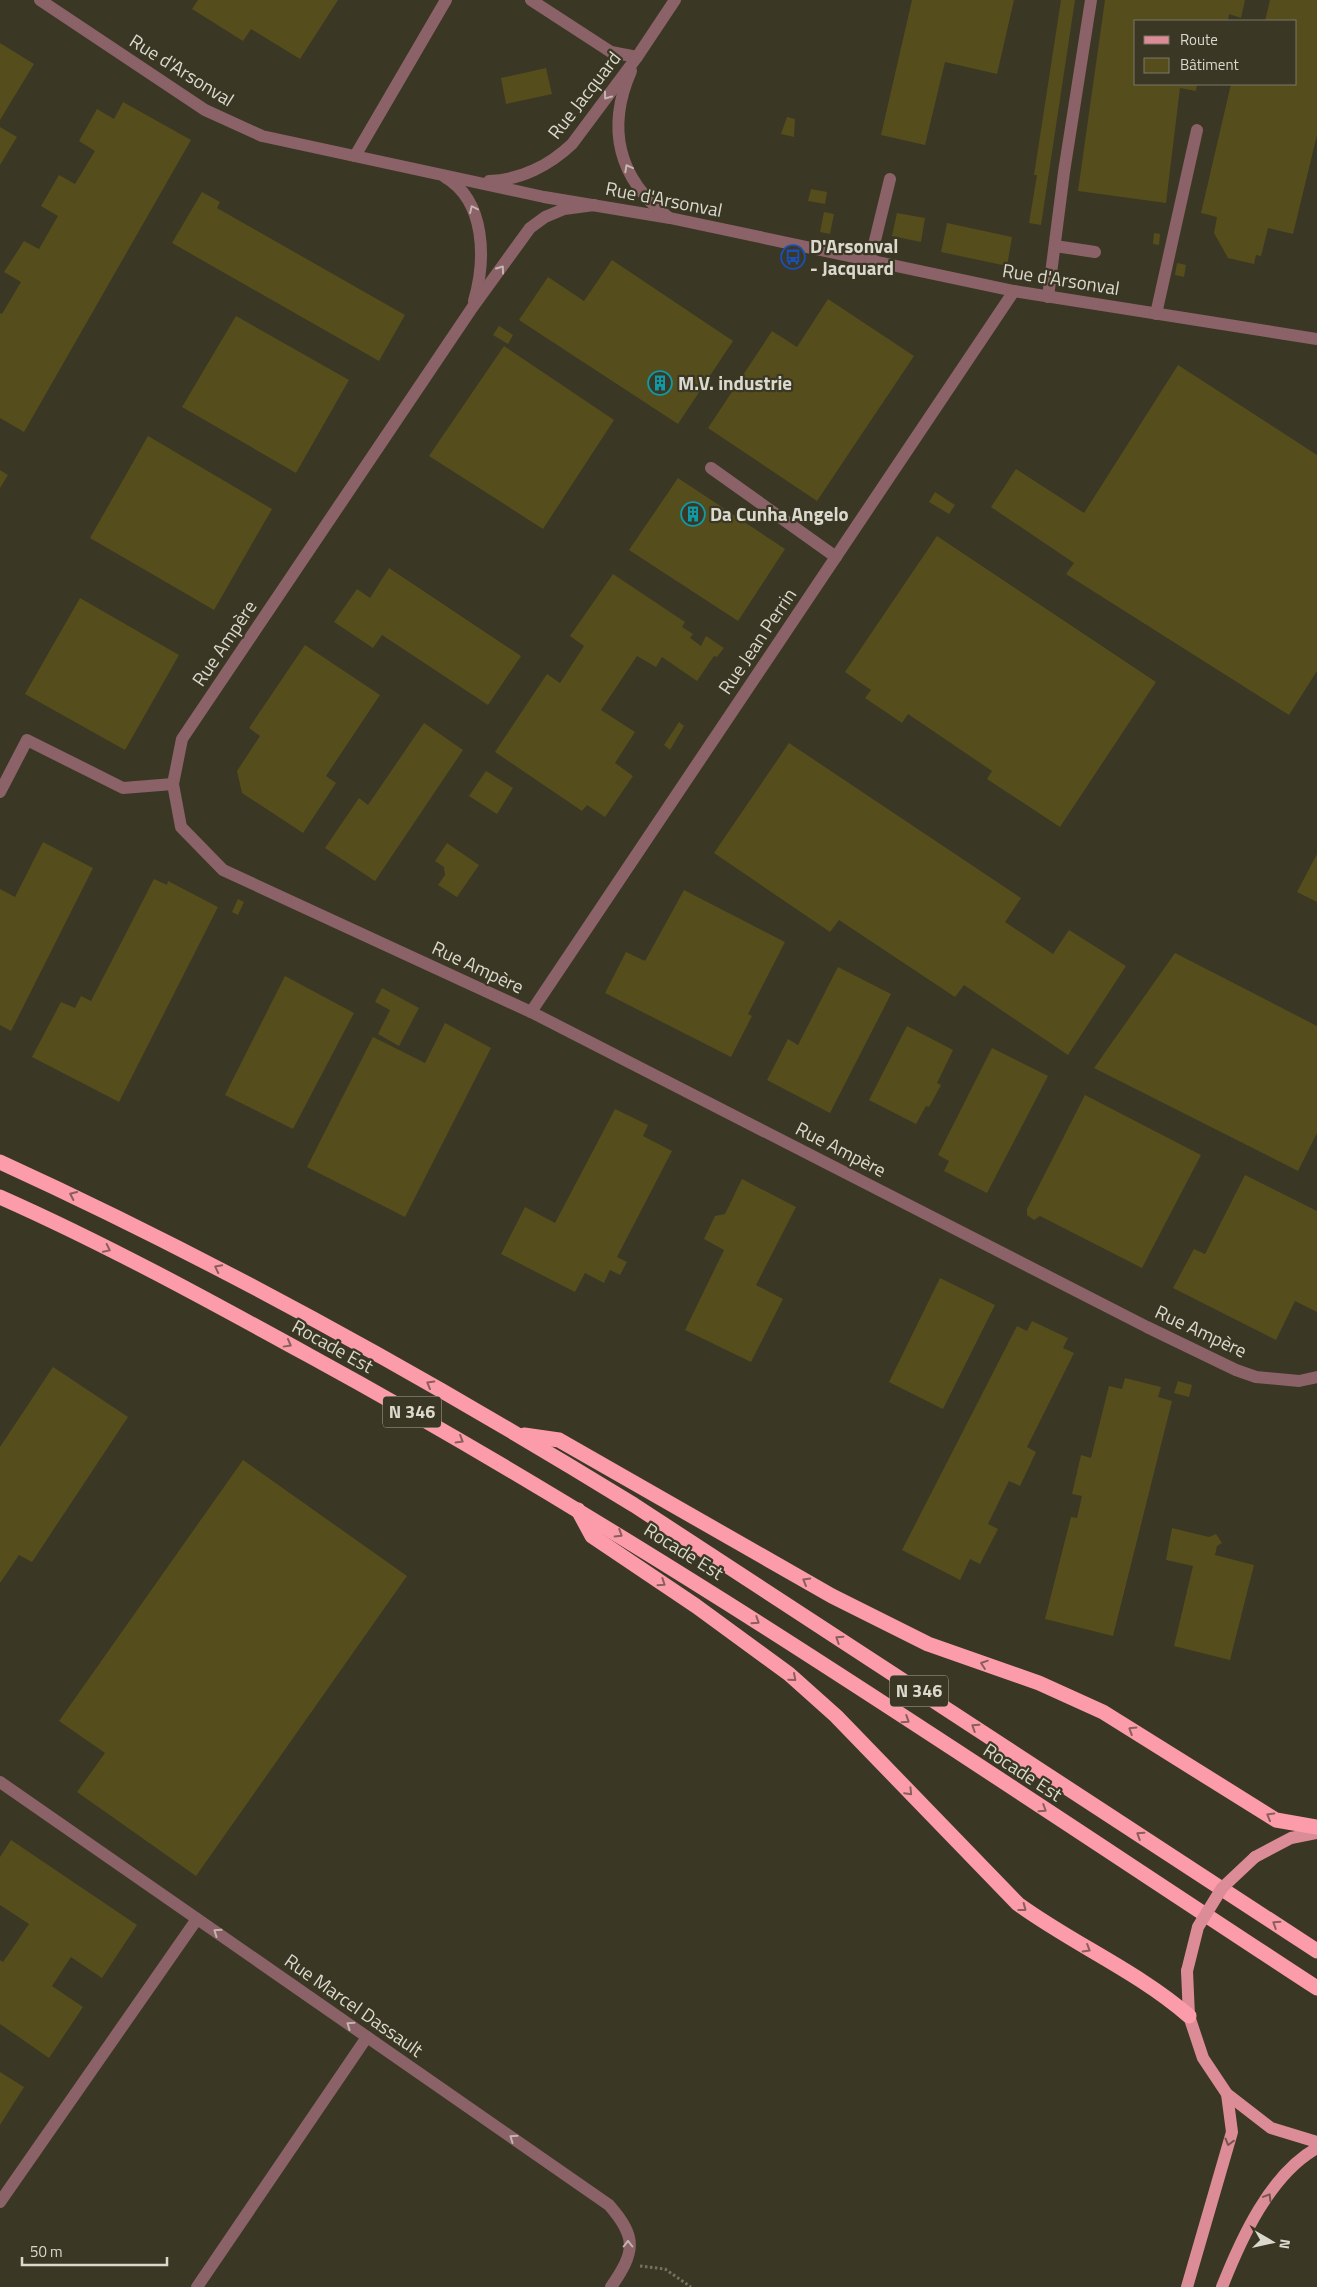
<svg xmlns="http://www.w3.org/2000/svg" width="1317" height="2287" font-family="'Titillium Web',sans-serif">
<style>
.building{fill:#564d1c}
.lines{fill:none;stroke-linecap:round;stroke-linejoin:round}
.path{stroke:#757262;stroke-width:3;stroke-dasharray:2.5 2.5;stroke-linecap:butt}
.minor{stroke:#8a6267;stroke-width:12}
.major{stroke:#dc8c97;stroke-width:12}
.highway{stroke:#fc9caa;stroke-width:15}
.major-bridge{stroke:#dc8c97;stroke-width:12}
.oneway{stroke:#c3b5af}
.oneway2{stroke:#885f5a}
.oneway3{stroke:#73554c}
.labels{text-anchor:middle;stroke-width:4.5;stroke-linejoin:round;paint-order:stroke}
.shield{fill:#3a3724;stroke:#aba89b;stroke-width:1}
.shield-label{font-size:18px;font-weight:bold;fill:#dbd9ce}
.street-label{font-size:19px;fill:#dbd9ce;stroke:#3a3724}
.poi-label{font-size:19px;font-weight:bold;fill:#dbd9ce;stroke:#3a3724;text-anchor:start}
</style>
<rect width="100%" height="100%" fill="#3a3724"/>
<g class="building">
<polygon points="198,0 338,0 300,59 251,29 243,41 192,9"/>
<polygon points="912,0 1014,0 997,74 945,62 925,145 881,135"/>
<polygon points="1061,0 1075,0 1041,225 1029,223 1037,175 1034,175"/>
<polygon points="1105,0 1245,0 1241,18 1229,14 1228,21 1136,21 1136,84 1197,84 1196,91 1180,88 1166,203 1078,191"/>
<polygon points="1270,0 1317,0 1317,135 1293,234 1268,228 1261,256 1256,255 1254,264 1228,258 1214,233 1217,217 1201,213 1231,84 1296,84 1296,21 1265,21"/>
<polygon points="0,43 34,64 0,120"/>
<polygon points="546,68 552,94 506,104 501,78"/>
<polygon points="123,102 191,140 24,432 0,418 0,313 2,314 21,282 4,272 24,241 39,249 58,216 41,206 59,175 75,184 95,151 79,141 97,109 114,119"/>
<polygon points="787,117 795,119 794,137 781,134"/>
<polygon points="0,127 17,137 0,165"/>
<polygon points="811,189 827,192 825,204 808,201"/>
<polygon points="202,192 220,202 217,208 405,315 379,361 172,243"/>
<polygon points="824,212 834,214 830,234 820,232"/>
<polygon points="897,213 925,218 921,242 892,236"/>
<polygon points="947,223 1012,237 1007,266 941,252"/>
<polygon points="1154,233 1160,234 1159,245 1153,244"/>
<polygon points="612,260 733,341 678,424 519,320 548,277 584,301"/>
<polygon points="1177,263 1186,265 1184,277 1175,275"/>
<polygon points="828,299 914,356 817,501 708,428 772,331 797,347"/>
<polygon points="236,316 349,380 296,473 182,407"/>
<polygon points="499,326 513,335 508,344 493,335"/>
<polygon points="504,346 614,420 543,529 429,456"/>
<polygon points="1178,365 1317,455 1317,671 1289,715 1066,574 1074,563 991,507 1016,469 1084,513"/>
<polygon points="148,436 272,509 214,610 90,538"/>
<polygon points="0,470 8,475 0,488"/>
<polygon points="678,478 785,549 738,621 629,550"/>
<polygon points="935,492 955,505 949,514 929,502"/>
<polygon points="937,536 1156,682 1060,827 987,779 992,771 908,714 902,723 865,698 871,690 845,672"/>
<polygon points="389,568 521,656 488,705 382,635 373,648 334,622 357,589 370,598"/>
<polygon points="613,574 685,622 682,627 693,634 690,638 701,646 706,636 724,648 717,657 714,656 697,681 662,657 656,667 637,656 601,710 635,732 615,763 633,776 605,817 587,805 582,811 495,752 547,674 560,683 584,646 570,636"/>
<polygon points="80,598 179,655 125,750 25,694"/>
<polygon points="305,645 380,695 326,776 336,783 303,833 242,793 237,771 260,736 249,728"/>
<polygon points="679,722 684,726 670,750 664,745"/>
<polygon points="424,723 463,750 375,881 325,848 359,798 368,805"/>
<polygon points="789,743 1021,898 1005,922 1053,954 1069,930 1126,966 1068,1055 964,985 955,997 839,920 830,932 714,853"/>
<polygon points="486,771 513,788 497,814 469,796"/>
<polygon points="43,842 93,868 11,1031 0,1025 0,889 15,897"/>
<polygon points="447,843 479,865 457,897 438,885 445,875 444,867 435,861"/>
<polygon points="1317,854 1317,902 1297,892"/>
<polygon points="154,879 167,885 168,881 218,907 119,1102 32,1057 61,1002 75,1008 81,996 91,1001"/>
<polygon points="684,890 785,942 748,1014 752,1016 731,1057 605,993 626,952 645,961"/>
<polygon points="238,899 244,902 238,915 232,912"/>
<polygon points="1175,953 1317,1026 1317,1133 1298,1171 1094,1068"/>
<polygon points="838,967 891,994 830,1113 767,1080 788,1039 798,1045"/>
<polygon points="285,976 354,1013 293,1129 225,1095"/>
<polygon points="382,988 419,1008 399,1046 378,1034 390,1010 375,1002"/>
<polygon points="445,1023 491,1048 405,1217 307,1167 373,1037 425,1063"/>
<polygon points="907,1026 953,1050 937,1083 941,1085 929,1107 926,1106 916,1124 869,1100"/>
<polygon points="992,1048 1048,1076 987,1193 944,1171 949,1161 938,1155"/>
<polygon points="1085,1095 1201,1155 1142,1268 1040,1216 1034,1220 1027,1215 1027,1209"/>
<polygon points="615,1109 648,1125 643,1136 672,1151 617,1257 627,1262 620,1275 610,1270 604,1283 585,1273 575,1292 501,1254 525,1207 555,1223"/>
<polygon points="1245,1175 1317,1211 1317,1312 1295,1301 1276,1340 1173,1288 1194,1249 1205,1254"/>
<polygon points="742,1179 796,1207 756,1285 783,1299 751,1362 685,1330 724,1250 704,1239 715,1216 725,1214"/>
<polygon points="940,1278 995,1305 943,1409 889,1382"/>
<polygon points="1032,1321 1068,1338 1063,1348 1074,1353 1027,1447 1036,1452 1020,1486 1009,1481 988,1524 998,1529 980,1564 970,1559 960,1580 902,1550 1017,1326 1027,1331"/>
<polygon points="53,1367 128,1417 32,1562 19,1555 0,1583 0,1447"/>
<polygon points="1125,1378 1161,1387 1158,1397 1172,1401 1113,1636 1045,1619 1071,1517 1077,1518 1082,1496 1072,1494 1081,1455 1091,1458 1109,1386 1122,1389"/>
<polygon points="1178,1381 1192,1385 1189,1397 1174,1393"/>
<polygon points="243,1460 407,1576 196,1876 77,1792 105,1753 59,1721"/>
<polygon points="1172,1528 1209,1537 1216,1534 1222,1543 1217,1546 1215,1555 1254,1565 1230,1660 1174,1646 1193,1566 1166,1560"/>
<polygon points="11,1840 137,1925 102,1978 71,1957 52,1986 83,2007 49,2058 0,2024 0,1960 3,1962 29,1924 0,1905 0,1857"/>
<polygon points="0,2072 24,2087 0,2125"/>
</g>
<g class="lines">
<polyline class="path" points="640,2266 665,2269 691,2287"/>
<g class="minor">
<polyline points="40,0 205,110 262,136 544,197 670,218 1014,291 1317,339"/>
<polyline points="531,0 611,52 637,57"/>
<path d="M 631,71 C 606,128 618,179 668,217"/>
<polyline points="355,156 446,0"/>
<path d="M 445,177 C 486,201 486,260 474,301"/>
<path d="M 489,181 C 521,180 550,165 572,144 L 637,57 L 675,0"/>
<polyline points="594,205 564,209 545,217 530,228 472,308 182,739 173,784 181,827 223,870 531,1012 1147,1327 1236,1370 1256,1377 1299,1381 1317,1377"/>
<polyline points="1055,246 1095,252"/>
<polyline points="870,261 890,179"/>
<polyline points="1048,297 1064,172 1091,0"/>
<polyline points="1156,314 1197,130"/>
<polyline points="711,468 836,557"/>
<polyline points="0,792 27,740 123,788 173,784"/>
<polyline points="531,1012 1014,291"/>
<path d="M 0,1782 L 609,2205 C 638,2238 635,2252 611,2287"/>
<polyline points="0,2202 197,1919"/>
<polyline points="197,2287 367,2037"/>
</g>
<g class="major">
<polyline points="1255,1857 1291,1838 1317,1833"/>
<polyline points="1187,1971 1189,2016 1203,2058 1227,2094 1271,2128 1317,2142"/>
<polyline points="1187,2287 1232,2132 1227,2094"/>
<path d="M 1222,2287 C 1241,2239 1270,2174 1317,2148"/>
</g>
<g class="highway">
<path d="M 0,1162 C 219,1262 429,1379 634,1505 L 1317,1951"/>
<path d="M 0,1197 C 106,1244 208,1300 310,1356 C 658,1546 985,1771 1317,1988"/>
<polyline points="524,1435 559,1440 832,1596 928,1644 1039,1683 1103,1712 1276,1820 1317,1827"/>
<path d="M 578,1510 L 592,1536 L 696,1606 L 789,1674 L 836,1716 L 1018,1904 C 1073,1944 1137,1971 1189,2016"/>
</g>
<polyline class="major-bridge" points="1187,1971 1198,1927 1222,1888 1255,1857"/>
</g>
<defs><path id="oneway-chevron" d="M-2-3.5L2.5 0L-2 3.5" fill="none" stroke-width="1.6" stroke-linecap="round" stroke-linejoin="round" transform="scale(1.25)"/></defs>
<g class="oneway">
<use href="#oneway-chevron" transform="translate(607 96) rotate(126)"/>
<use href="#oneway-chevron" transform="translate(628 168) rotate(-118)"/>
<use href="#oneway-chevron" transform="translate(473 209) rotate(-115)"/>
<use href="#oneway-chevron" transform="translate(501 269) rotate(-54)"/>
<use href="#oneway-chevron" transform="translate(217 1932) rotate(-145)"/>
<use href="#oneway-chevron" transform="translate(350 2025) rotate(-145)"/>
<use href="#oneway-chevron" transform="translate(513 2138) rotate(-145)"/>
<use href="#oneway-chevron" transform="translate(628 2244) rotate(-90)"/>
</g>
<g class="oneway2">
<use href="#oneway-chevron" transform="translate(73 1195) rotate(-155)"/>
<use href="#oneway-chevron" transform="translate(107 1249) rotate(26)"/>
<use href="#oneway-chevron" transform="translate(218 1268) rotate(-153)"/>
<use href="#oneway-chevron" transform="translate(288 1344) rotate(29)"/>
<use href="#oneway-chevron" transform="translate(430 1384) rotate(-150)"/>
<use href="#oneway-chevron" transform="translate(460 1440) rotate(31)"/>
<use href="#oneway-chevron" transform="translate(619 1534) rotate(32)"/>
<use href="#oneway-chevron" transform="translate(806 1581) rotate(-150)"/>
<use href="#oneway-chevron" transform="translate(662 1583) rotate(34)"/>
<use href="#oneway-chevron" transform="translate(756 1621) rotate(33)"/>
<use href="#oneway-chevron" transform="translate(839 1639) rotate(-147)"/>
<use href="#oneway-chevron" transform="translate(984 1664) rotate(-161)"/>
<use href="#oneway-chevron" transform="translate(793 1678) rotate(41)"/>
<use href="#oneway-chevron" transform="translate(906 1720) rotate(33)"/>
<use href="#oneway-chevron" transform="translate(975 1727) rotate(-147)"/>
<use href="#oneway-chevron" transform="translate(1132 1730) rotate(-148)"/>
<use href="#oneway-chevron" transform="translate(909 1792) rotate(46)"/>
<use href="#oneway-chevron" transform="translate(1043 1809) rotate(33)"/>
<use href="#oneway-chevron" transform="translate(1270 1816) rotate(-150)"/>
<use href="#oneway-chevron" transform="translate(1140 1835) rotate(-147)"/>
<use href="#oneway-chevron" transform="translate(1023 1908) rotate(37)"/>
<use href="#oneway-chevron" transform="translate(1276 1924) rotate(-147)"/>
<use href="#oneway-chevron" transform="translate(1087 1949) rotate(31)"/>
</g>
<g class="oneway3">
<use href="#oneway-chevron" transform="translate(1229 2142) rotate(105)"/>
<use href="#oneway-chevron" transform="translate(1268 2197) rotate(-59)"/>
</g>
<defs>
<g id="bus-ring" transform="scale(1.25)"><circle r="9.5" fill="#3a3724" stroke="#1a4fb4" stroke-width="1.5"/><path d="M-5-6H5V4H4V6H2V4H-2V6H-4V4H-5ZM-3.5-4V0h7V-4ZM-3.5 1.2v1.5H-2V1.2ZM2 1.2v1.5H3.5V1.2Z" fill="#1a4fb4"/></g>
<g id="building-ring" transform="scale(1.25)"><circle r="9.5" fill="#3a3724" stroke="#0f9aa8" stroke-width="1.5"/><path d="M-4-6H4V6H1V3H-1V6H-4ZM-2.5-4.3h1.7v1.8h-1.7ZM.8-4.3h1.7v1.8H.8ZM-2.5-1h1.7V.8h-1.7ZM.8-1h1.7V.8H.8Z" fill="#0f9aa8"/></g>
</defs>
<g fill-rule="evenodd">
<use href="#bus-ring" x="793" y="257"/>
<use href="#building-ring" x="660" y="383"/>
<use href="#building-ring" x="693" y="514"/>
</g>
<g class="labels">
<g class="shield">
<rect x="383" y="1396.5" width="58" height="31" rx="4"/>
<rect x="890" y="1675.5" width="58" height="31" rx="4"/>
</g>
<g class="shield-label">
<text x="412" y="1418">N 346</text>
<text x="919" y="1697">N 346</text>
</g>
<g class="street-label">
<text transform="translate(182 70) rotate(32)" y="7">Rue d'Arsonval</text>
<text transform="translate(584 95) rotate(-52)" y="7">Rue Jacquard</text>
<text transform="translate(664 199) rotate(11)" y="7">Rue d'Arsonval</text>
<text transform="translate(1061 279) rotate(9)" y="7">Rue d'Arsonval</text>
<text transform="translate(757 641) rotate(-56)" y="7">Rue Jean Perrin</text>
<text transform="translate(224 643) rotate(-56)" y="7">Rue Ampère</text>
<text transform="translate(478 967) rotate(25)" y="7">Rue Ampère</text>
<text transform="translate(841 1149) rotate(27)" y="7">Rue Ampère</text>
<text transform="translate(1201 1331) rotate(25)" y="7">Rue Ampère</text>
<text transform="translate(333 1346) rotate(29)" y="7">Rocade Est</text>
<text transform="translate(684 1551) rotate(32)" y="7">Rocade Est</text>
<text transform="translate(1023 1772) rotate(33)" y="7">Rocade Est</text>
<text transform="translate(354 2005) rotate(35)" y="7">Rue Marcel Dassault</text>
</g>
<g class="poi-label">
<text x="810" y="253">D'Arsonval<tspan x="810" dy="22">- Jacquard</tspan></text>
<text x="678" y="390">M.V. industrie</text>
<text x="710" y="521">Da Cunha Angelo</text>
</g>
</g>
<rect x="1134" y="20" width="162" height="65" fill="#3a3724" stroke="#7a7868"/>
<rect x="1144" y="36" width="25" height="8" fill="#dc8c97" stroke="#7a7868"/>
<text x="1180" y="45" font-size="15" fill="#dbd9ce">Route</text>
<rect x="1144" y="58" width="25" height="15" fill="#564d1c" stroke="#7a7868"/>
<text x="1180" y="70" font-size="15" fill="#dbd9ce">Bâtiment</text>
<g transform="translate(1272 2242) rotate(99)" stroke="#3a3724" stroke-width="4" paint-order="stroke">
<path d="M0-4L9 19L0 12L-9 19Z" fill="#dbd9ce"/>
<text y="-8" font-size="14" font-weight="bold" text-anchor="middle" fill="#dbd9ce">N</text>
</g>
<path d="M22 2257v8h145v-8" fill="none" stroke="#dbd9ce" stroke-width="2.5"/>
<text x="30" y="2257" font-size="15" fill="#dbd9ce" stroke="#3a3724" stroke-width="4" paint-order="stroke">50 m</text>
</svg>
